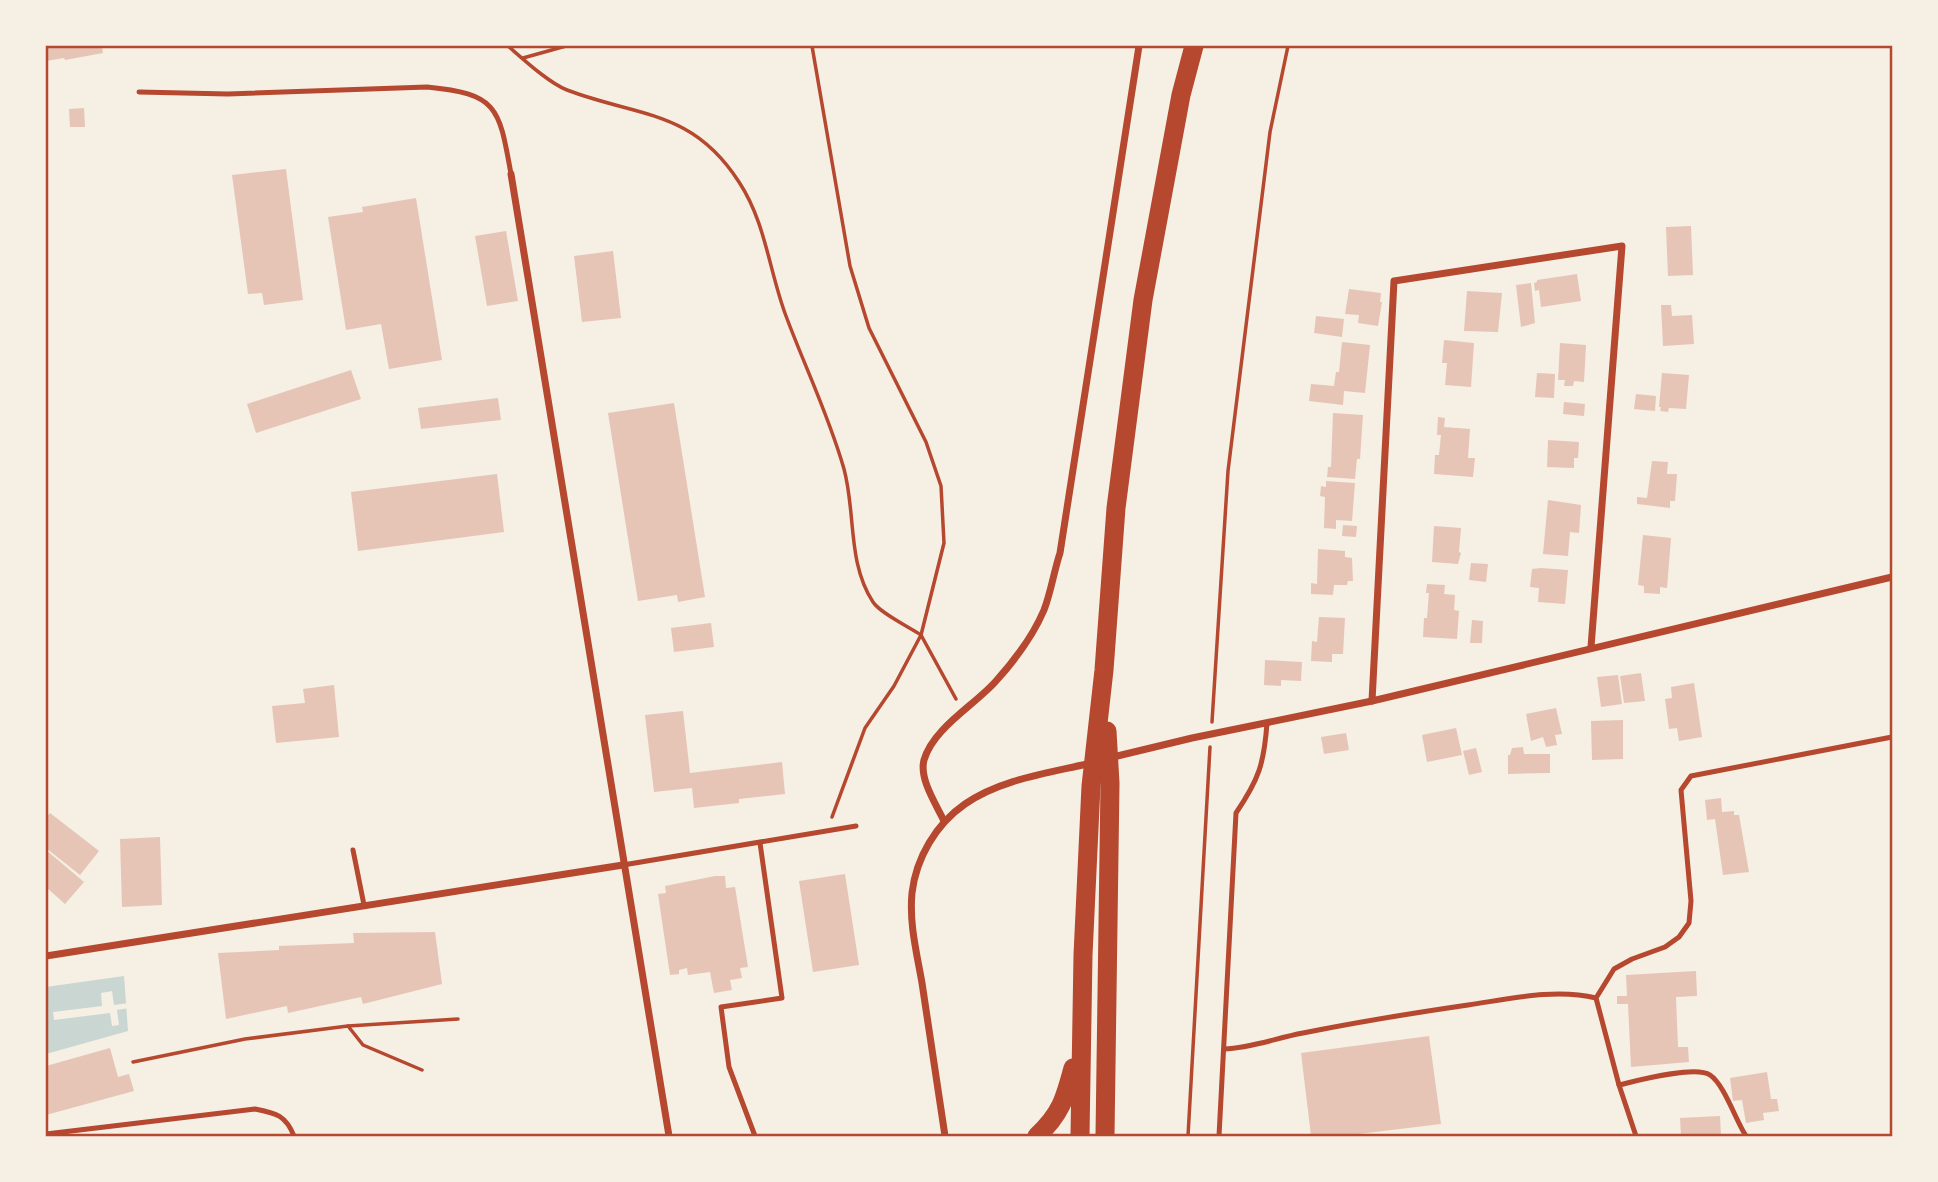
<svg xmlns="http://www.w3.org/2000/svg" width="1938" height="1182" font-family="'Public Sans',sans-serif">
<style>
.water{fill:#c9d6d2}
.pier{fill:#f6efe4}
.building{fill:#e6c5b7}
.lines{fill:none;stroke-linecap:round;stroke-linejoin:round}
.path{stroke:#b5482f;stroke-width:3.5}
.service{stroke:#b5482f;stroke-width:5}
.minor{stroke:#b5482f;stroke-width:7}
.trunk{stroke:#b5482f;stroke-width:19}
.neatline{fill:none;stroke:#b5482f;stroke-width:2.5}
</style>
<rect width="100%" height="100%" fill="#f6efe4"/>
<polygon class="water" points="124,976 128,1031 46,1054 46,987"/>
<polygon class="pier" points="112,991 114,1005 129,1003 129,1008 117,1010 119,1025 112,1026 110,1013 54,1020 53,1012 102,1006 101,993"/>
<g class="building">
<polygon points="46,46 102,46 103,53 65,60 64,58 46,61"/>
<polygon points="84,108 85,127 70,127 69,109"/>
<polygon points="286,169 303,300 264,305 262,293 248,294 232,175"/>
<polygon points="416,198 442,360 389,369 381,324 346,330 328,217 363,212 362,207"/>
<polygon points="1691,226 1693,275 1668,276 1666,227"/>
<polygon points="506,231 518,301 487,306 475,236"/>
<polygon points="613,251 621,318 582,322 574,256"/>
<polygon points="1577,274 1581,301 1541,307 1539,290 1535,291 1534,283 1537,282 1537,280"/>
<polygon points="1531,283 1535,323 1521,327 1516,285"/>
<polygon points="1349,289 1381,293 1380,302 1382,302 1378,326 1358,323 1359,315 1345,314"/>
<polygon points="1467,291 1502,293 1498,332 1464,331"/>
<polygon points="1661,305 1671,305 1672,316 1692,315 1694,344 1663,346"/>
<polygon points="1316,316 1344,319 1342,337 1314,333"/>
<polygon points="1444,340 1474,343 1471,387 1445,385 1447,363 1442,363"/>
<polygon points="1342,342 1370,345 1365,393 1344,391 1343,405 1309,401 1311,384 1334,386 1336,372 1339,372"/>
<polygon points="1560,343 1586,345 1584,382 1574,381 1573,386 1564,386 1565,380 1558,380"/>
<polygon points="351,370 361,399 256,433 247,404"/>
<polygon points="1537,373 1555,374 1554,398 1535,397"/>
<polygon points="1662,373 1689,375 1686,409 1669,408 1668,412 1660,411 1661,407 1659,407"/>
<polygon points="1636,394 1656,396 1655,411 1634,409"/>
<polygon points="498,398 501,420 421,429 418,408"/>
<polygon points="1564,402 1585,404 1584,416 1563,414"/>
<polygon points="674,403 705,597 678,602 677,595 638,601 608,413"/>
<polygon points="1333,413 1363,415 1360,459 1357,459 1355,479 1327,477 1328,467 1331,467"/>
<polygon points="1438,417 1445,418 1444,427 1470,429 1468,458 1475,458 1473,477 1434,474 1435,455 1439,455 1441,435 1437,435"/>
<polygon points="1548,440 1579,442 1578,458 1574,458 1574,468 1547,467"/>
<polygon points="1652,461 1668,462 1667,474 1677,474 1675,501 1670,501 1670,508 1637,504 1637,497 1647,498"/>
<polygon points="497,474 504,532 358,551 351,492"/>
<polygon points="1326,481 1355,483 1352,521 1336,520 1336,529 1324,528 1325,497 1320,496 1321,486 1326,487"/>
<polygon points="1548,500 1581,505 1579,533 1570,532 1568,556 1543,554"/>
<polygon points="1343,525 1357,526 1356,537 1342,536"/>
<polygon points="1434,526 1461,528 1459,552 1461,553 1458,564 1432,562"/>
<polygon points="1643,535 1671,538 1667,588 1660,587 1660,594 1644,593 1644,586 1638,585"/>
<polygon points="1318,549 1345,551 1345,557 1352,558 1353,581 1348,581 1347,585 1334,585 1333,595 1311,594 1311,583 1317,584"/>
<polygon points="1471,563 1488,564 1486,582 1469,580"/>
<polygon points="1541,568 1568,570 1565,604 1538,602 1539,588 1530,587 1532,569"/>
<polygon points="1427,584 1445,585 1444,594 1455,595 1454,610 1459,611 1457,639 1423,637 1424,618 1427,618 1429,593 1426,593"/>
<polygon points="1319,617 1345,618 1343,654 1332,654 1332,662 1311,661 1312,641 1317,642"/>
<polygon points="1472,620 1483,621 1482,643 1470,643"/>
<polygon points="711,623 714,647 674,652 671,628"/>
<polygon points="1265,660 1302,662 1301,681 1281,680 1281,686 1264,685"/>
<polygon points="1641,673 1645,701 1624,703 1620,676"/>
<polygon points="1618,675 1622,704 1601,707 1597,677"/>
<polygon points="1694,683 1702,737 1679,741 1677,728 1669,729 1665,699 1672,698 1671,687"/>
<polygon points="334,685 339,737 276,743 272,706 305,703 303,689"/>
<polygon points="1556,708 1562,734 1555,735 1557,745 1546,747 1543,737 1531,741 1526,714"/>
<polygon points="683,711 690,773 782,762 785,794 739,799 739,803 694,808 692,788 654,792 645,715"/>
<polygon points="1623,720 1623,759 1592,760 1591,721"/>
<polygon points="1456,728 1462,755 1427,762 1422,735"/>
<polygon points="1346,733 1349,750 1324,754 1321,737"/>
<polygon points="1523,747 1524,754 1550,754 1550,773 1508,774 1508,755 1510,755 1512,748"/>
<polygon points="1476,748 1482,772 1469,775 1463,751"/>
<polygon points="1721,798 1722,812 1734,811 1734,815 1739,815 1749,872 1723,875 1715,819 1707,820 1705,800"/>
<polygon points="50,813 99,851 80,875 46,848 46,818"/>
<polygon points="160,837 162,905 122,907 120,839"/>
<polygon points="46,850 84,882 65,904 46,887"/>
<polygon points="845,874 859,965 813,972 799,881"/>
<polygon points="715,876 725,876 726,888 735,887 748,967 740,968 742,978 730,980 732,990 714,993 710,972 688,975 687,968 679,970 679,974 670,975 658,894 666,893 665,886"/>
<polygon points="435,932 442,984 363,1004 361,997 288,1013 287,1006 226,1019 218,953 279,950 279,946 354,943 353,933"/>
<polygon points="1696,971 1697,996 1676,997 1678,1047 1688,1047 1689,1062 1631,1067 1628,1004 1617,1004 1617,996 1627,996 1626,975"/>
<polygon points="1429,1036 1441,1124 1342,1136 1311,1136 1301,1053"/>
<polygon points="110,1048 118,1077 129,1074 134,1091 46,1115 46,1066"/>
<polygon points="1767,1072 1771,1099 1777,1099 1779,1111 1763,1113 1764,1120 1746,1123 1742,1100 1733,1101 1730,1078"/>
<polygon points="1720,1116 1721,1136 1681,1136 1680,1118"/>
</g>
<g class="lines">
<g class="path">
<path d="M 508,46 C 523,59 549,83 567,90 C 638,117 692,109 739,182 C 766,223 769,271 786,316 C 805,367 829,416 844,469 C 856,513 847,562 873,602 C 880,613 909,627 921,635 L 894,686 L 865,728 L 832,817"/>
<polyline points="812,46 850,266 869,328 926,442 941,486 944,543 921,635 956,699"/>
<polyline points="523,58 566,46"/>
<polyline points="1212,722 1228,471 1270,132 1288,46"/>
<polyline points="348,1026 458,1019"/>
<polyline points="133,1062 245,1039 348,1026 363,1045 422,1070"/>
<polyline points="1188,1136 1210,747"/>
</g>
<g class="service">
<path d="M 139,92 L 228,94 L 427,87 C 498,94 499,107 511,174"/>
<polyline points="353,850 364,905"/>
<polyline points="623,865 856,826"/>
<path d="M 1224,1049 C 1251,1048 1276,1038 1303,1033 C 1358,1022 1413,1013 1468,1005 C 1509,999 1555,988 1596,998"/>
<path d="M 1619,1085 C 1636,1081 1695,1065 1710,1075 C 1724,1084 1736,1121 1746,1136"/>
<path d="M 46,1134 L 255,1109 C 277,1113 286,1116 294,1136"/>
<polyline points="755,1136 729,1067 721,1007 782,998 760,843"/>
<path d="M 1219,1136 L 1236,813 C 1259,779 1264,764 1267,723"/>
<polyline points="1636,1136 1619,1085 1596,998 1614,969 1632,959 1665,947 1679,937 1689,923 1691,901 1681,790 1691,776 1892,737"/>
</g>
<g class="minor">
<polyline points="511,174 669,1136"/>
<polyline points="1372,701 1394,281 1622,246 1591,647"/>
<polyline points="1109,758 1192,738 1372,701 1892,577"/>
<path d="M 944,821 C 936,804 919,779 924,760 C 933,728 975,705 996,681 C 1015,660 1033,636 1044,610 C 1051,592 1054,571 1060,553 L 1139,46"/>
<polyline points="46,956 623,865"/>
<path d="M 945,1136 C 937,1085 930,1034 922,983 C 917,954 909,924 912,893 C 916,858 936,824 965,804 C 1001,779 1049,773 1091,763"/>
</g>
<g class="trunk">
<path d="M 1037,1136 C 1061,1114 1065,1098 1073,1068"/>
<polyline points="1080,1136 1083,955 1091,786 1104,670 1116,508 1143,300 1181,95 1194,46"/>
<polyline points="1105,1136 1110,783 1107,731"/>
</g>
</g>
<rect width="1938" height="1182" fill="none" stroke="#f6efe4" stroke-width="94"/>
<rect x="47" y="47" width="1844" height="1088" class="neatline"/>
</svg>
